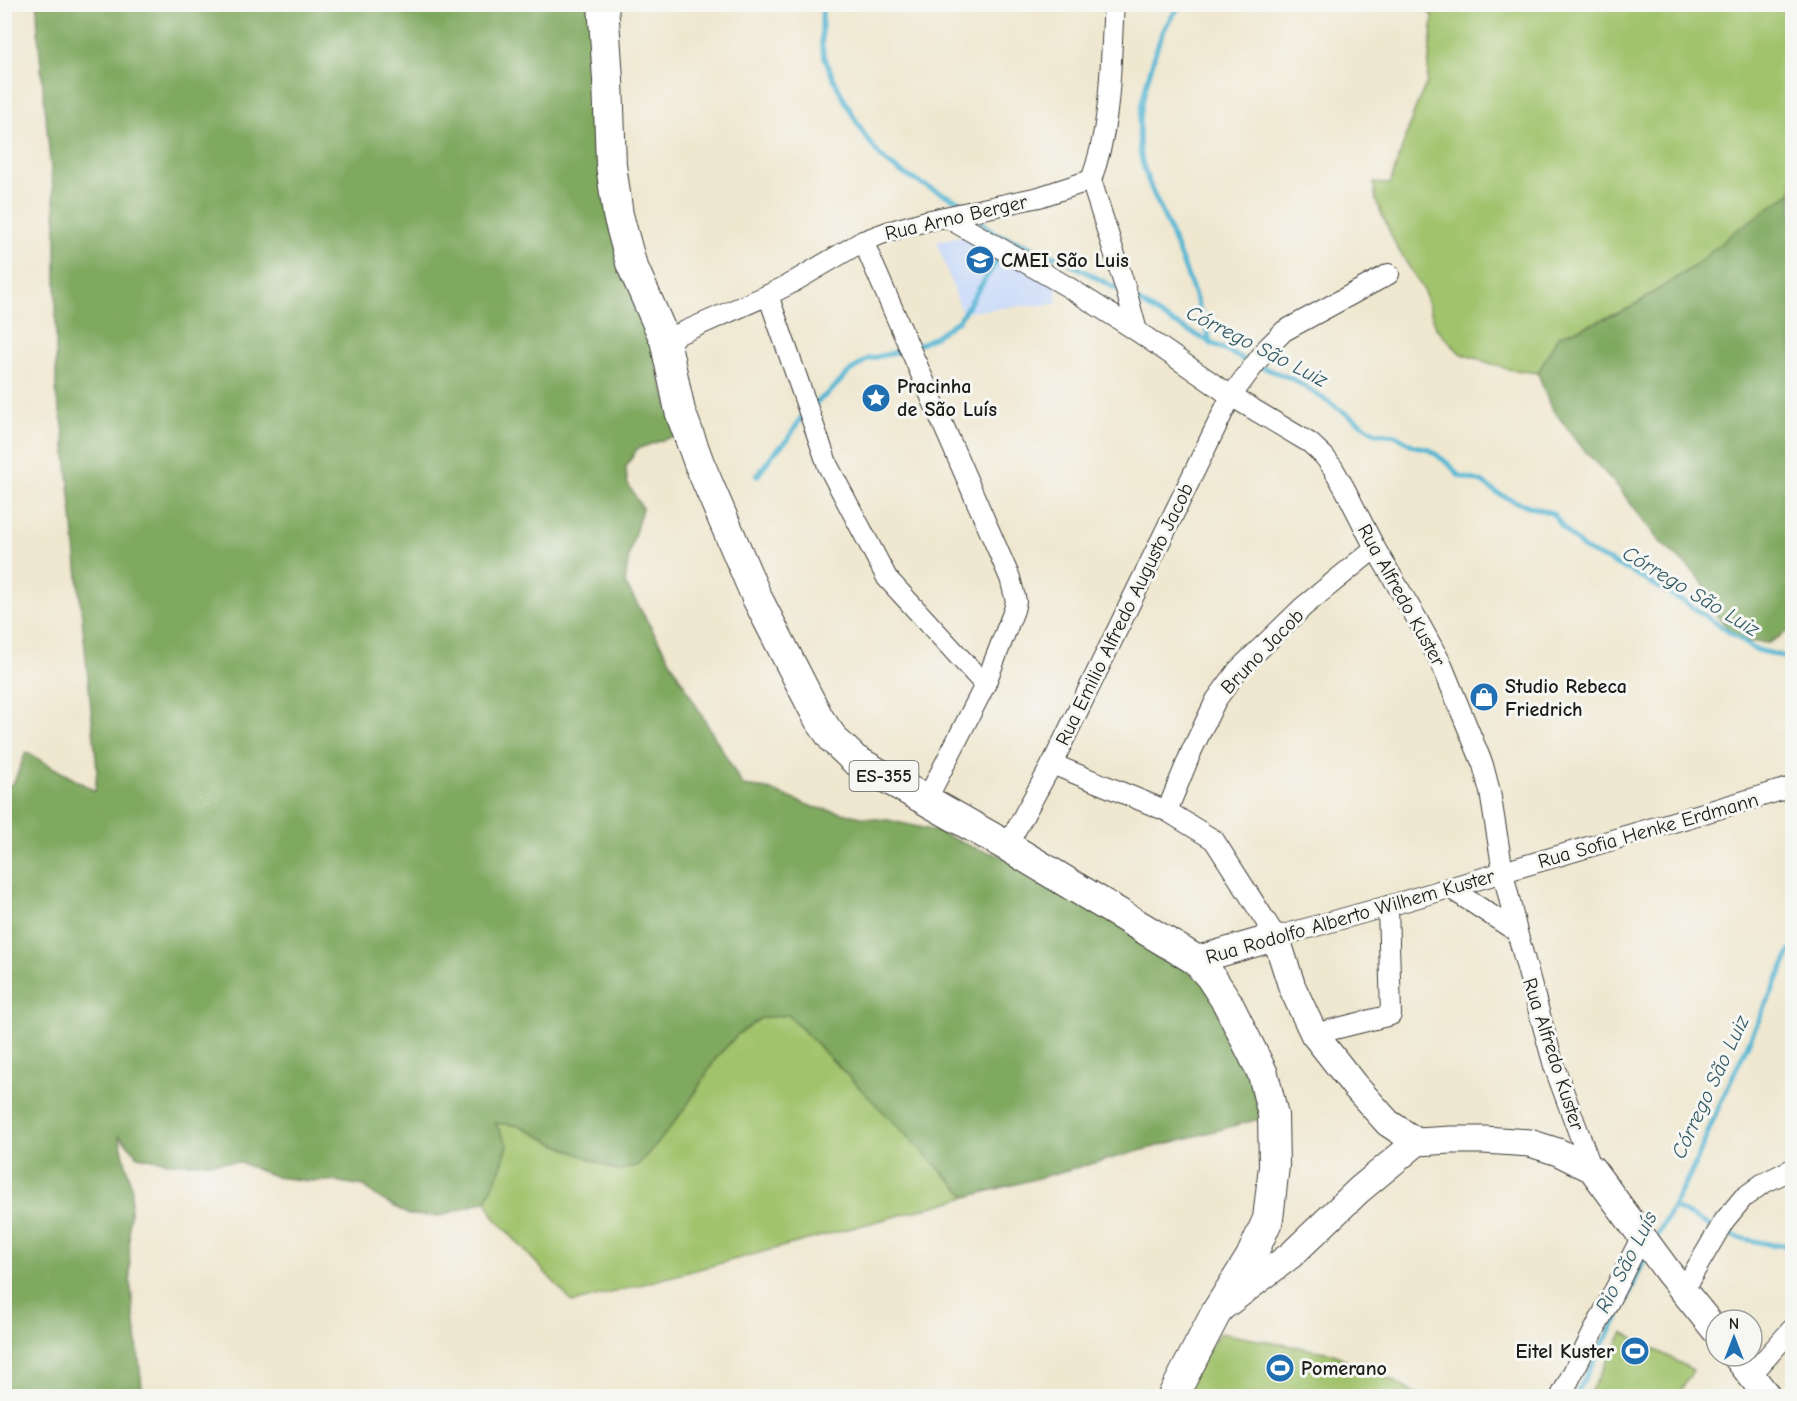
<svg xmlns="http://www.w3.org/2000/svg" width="1797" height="1401" font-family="'Comic Neue',sans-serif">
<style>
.built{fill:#ccdbf9}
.green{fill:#a1c36c;stroke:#5e7044;stroke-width:1.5}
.forest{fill:#80a960;stroke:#4e623e;stroke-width:1.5}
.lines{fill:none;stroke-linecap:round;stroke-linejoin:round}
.stream{stroke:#55b6d3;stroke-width:5}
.street-casing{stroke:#3c3a37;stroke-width:22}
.secondary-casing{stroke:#3c3a37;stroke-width:29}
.primary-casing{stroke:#3c3a37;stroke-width:32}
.street{stroke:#fff;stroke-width:20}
.secondary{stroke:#fff;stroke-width:27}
.primary{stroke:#fff;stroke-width:30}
.labels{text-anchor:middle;stroke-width:6;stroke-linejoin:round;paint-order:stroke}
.shield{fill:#f6f6f2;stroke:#5d5d5c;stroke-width:1.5}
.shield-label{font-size:18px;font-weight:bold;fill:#1c1c1c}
.street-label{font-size:20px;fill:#1c1c1c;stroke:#f6f6f2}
.poi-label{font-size:20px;font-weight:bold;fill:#1c1c1c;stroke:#f6f6f2;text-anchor:start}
.water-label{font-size:21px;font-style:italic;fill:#335a65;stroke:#f6f6f2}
</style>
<rect width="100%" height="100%" fill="#f6f6f2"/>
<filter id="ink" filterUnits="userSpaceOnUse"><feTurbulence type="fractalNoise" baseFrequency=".0167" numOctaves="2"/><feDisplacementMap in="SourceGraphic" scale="12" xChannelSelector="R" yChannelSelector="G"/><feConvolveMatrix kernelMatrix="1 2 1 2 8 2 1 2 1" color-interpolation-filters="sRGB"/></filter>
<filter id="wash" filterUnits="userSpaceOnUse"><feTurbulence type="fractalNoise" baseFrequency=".008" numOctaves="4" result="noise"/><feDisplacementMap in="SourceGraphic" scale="24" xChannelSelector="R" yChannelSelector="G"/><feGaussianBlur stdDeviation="1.35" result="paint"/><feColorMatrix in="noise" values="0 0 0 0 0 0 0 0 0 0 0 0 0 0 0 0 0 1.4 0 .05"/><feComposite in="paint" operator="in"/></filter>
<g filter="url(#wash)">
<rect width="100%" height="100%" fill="#efe7cf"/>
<polygon class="built" points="963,235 1057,278 1057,304 1010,307 962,313 937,242"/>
<g class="green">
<polygon points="1429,5 1792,5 1792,192 1693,267 1630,308 1587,326 1558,336 1538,373 1507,369 1460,353 1436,328 1423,289 1396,246 1376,201 1374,183 1390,184 1415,109 1427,82 1433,16 1426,10"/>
<polygon points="788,1015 967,1197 573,1303 494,1217 486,1201 499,1173 508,1145 495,1123 521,1126 551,1142 618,1171 686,1107 716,1058 737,1035 761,1018"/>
<polygon points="1623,1332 1693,1370 1678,1396 1588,1396"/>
<polygon points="1219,1333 1331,1353 1395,1382 1419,1396 1180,1396"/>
</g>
<g class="forest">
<polygon points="37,5 589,5 626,255 677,435 637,449 626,467 627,482 642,508 629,555 625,583 743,786 768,789 813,807 867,818 888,820 936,831 972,847 1035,866 1220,994 1263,1118 967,1197 788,1015 761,1018 737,1035 716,1058 686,1107 661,1139 638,1165 618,1171 551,1142 521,1126 495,1123 508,1145 499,1173 486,1201 440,1216 409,1215 379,1198 364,1186 333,1181 308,1181 277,1177 238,1162 173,1163 138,1156 119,1135 132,1190 129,1225 130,1280 143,1396 5,1396 4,786 13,784 26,752 95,791 97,769 63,425 56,395 56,222 38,35"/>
<polygon points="1792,192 1792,629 1769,643 1740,641 1717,616 1712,595 1692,570 1659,541 1619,488 1584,450 1550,406 1538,373 1558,336 1587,326 1630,308 1693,267 1734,232"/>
</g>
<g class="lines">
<g class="stream">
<path d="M 822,4 C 823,18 821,32 822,46 C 825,69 868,148 887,162 C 908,179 935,190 960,202 L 965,207"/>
<path d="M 1182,4 C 1165,22 1158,41 1152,65 C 1143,93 1137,120 1140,150 C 1143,174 1156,198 1165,219 C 1182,260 1198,301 1211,344"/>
<polyline points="974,215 994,233 1062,259 1119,290"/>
<polyline points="1135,299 1170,321 1250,363"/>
<polyline points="914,347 933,338 959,320 1002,253"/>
<polyline points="1259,366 1293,379 1376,433 1395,435 1414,446 1429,449 1450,465 1459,476 1482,482 1497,493 1516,502 1551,513 1555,516 1563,528 1584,549 1632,572 1691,606 1754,649 1792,659"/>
<polyline points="813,405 831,391 848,373 868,359 905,350"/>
<polyline points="757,476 773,454 788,439 804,413"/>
<polyline points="1673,1207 1714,1228"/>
<polyline points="1723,1232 1736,1237 1773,1245 1792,1245"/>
<polyline points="1655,1240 1694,1167 1715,1115 1792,948"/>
<polyline points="1575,1396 1625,1304 1646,1256"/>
</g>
</g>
</g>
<g filter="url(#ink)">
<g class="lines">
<g class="street-casing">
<g id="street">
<polyline points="1091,180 1126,290 1137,331"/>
<polyline points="946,217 1068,287 1137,331 1231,396 1310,443 1324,456 1333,468 1345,489 1375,548 1417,619 1441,663 1483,765 1490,792 1503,872 1517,932 1554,1066 1592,1169"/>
<polyline points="863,241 1010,578 1016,601 1014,610 985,685 926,801"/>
<polyline points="768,295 828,466 887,578 985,685"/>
<path d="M 665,340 L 768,295 L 788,285 L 863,241 L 887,232 L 926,221 L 1039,197 L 1091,180 C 1112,124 1110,63 1114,4"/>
<polyline points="1052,764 1167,811 1214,840 1276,937 1388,906 1792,787"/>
<polyline points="1167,811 1192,750 1216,700 1238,670 1303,607 1375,548"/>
<polyline points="1007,846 1052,764 1231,396 1267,348 1284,331 1389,274"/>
<polyline points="1450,888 1517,932"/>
<polyline points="1314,1034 1391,1015 1388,906"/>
<polyline points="1683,1291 1724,1221 1743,1198 1762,1184 1792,1169"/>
<polyline points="1751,1375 1792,1329"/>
<polyline points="1561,1396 1642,1236"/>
</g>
</g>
<g class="secondary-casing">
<g id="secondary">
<polyline points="1196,960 1276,937 1292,987 1314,1034 1354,1085 1388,1123 1417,1142"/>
<polyline points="1221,1308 1291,1255 1359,1190 1417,1142 1451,1140 1484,1140 1530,1143 1558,1152 1592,1169 1669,1273 1716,1331"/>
<polyline points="1736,1356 1767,1396"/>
</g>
</g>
<g class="primary-casing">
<polyline id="primary" points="603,4 608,80 611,165 618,215 631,263 665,340 680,411 699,463 757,598 819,719 834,740 855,760 1007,846 1196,960 1210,976 1227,1002 1263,1074 1273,1115 1274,1166 1268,1219 1251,1257 1217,1311 1173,1396"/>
</g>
<use href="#street" class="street"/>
<use href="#secondary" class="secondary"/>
<use href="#primary" class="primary"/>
</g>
</g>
<defs>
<g id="school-disc" transform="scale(1.5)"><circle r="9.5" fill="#1f6fb2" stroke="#f6f6f2"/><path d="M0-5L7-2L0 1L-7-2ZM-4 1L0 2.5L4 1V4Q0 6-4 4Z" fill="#fff"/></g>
<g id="sight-disc" transform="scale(1.5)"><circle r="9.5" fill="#1f6fb2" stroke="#f6f6f2"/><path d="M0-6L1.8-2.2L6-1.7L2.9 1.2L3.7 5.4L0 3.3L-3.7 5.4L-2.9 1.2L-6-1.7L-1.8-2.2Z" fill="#fff"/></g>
<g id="shop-disc" transform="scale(1.5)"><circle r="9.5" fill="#1f6fb2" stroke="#f6f6f2"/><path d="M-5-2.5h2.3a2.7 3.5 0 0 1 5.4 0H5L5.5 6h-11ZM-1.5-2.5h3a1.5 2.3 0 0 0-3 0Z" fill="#fff"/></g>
<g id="stadium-disc" transform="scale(1.5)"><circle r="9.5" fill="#1f6fb2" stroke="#f6f6f2"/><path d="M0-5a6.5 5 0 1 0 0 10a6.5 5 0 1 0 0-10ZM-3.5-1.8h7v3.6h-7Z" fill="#fff"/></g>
</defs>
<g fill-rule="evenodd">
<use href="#school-disc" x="980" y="260"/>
<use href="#sight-disc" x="876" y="398"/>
<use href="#shop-disc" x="1484" y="697"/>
<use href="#stadium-disc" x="1635" y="1351"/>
<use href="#stadium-disc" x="1280" y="1368"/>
</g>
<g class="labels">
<rect class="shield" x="849.5" y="761" width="69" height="30" rx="4.5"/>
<g class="shield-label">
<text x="884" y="782">ES-355</text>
</g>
<g class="street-label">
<text transform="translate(956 217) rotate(-13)" y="7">Rua Arno Berger</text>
<text transform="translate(1402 595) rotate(61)" y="7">Rua Alfredo Kuster</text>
<text transform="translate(1124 614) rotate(-64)" y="7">Rua Emilio Alfredo Augusto Jacob</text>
<text transform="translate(1262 651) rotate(-46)" y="7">Bruno Jacob</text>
<text transform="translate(1648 830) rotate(-16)" y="7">Rua Sofia Henke Erdmann</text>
<text transform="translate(1350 916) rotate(-16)" y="7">Rua Rodolfo Alberto Wilhem Kuster</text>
<text transform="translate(1554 1054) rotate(72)" y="7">Rua Alfredo Kuster</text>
</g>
<g class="poi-label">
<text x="1001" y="267">CMEI São Luis</text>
<text x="897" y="393">Pracinha<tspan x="897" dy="23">de São Luís</tspan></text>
<text x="1505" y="693">Studio Rebeca<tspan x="1505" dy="23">Friedrich</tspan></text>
<text x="1614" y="1358" text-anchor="end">Eitel Kuster</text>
<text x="1301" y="1375">Pomerano</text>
</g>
<g class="water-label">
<text transform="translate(1257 346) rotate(27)" y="7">Córrego São Luiz</text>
<text transform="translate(1691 591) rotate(31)" y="7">Córrego São Luiz</text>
<text transform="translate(1710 1087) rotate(-65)" y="7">Córrego São Luiz</text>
<text transform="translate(1626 1262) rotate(-63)" y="7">Rio São Luís</text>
</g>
</g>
<rect width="1797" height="1401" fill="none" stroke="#f6f6f2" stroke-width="24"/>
<g transform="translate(1734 1338)"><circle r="28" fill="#f6f6f2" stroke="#9f9f9c" stroke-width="1.5"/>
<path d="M0-4.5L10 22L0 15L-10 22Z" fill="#1f6fb2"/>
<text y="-9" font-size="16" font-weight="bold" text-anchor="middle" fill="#1c1c1c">N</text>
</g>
</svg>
